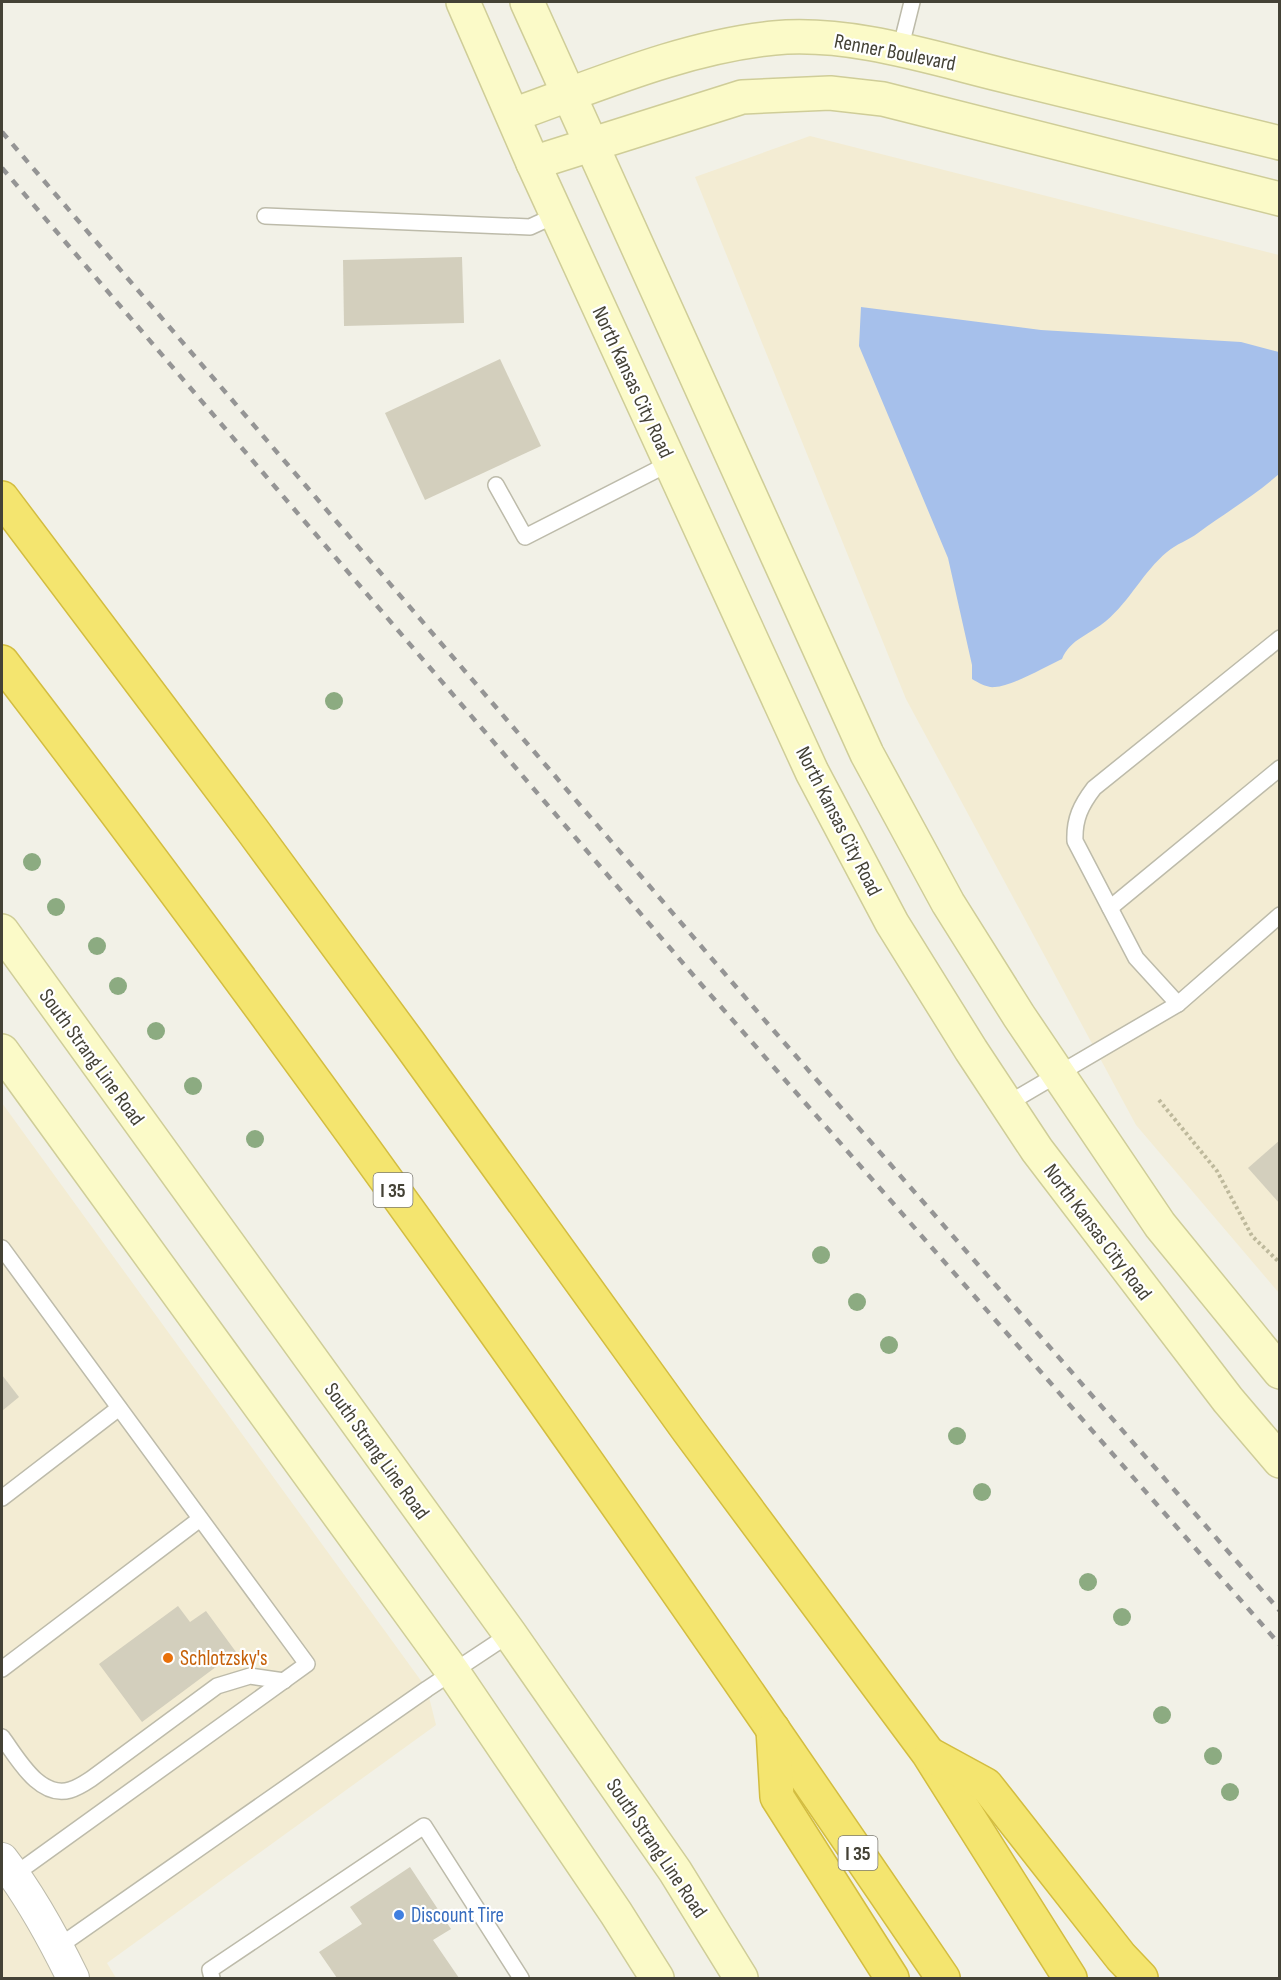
<svg xmlns="http://www.w3.org/2000/svg" width="1281" height="1980" font-family="'Sofia Sans Condensed',sans-serif">
<style>
.commercial{fill:#f3ecd3}
.water{fill:#a6c0eb}
.building{fill:#d3cfbd}
.lines{fill:none;stroke-linecap:round;stroke-linejoin:round}
.service-casing{stroke:#bdbbaa;stroke-width:18}
.minor-casing{stroke:#bdbbaa;stroke-width:34}
.secondary-casing{stroke:#cfcd98;stroke-width:36}
.motorway-casing{stroke:#d3bd40;stroke-width:36}
.path{stroke:#beb99c;stroke-width:4;stroke-dasharray:3 3;stroke-linecap:butt}
.service{stroke:#fff;stroke-width:15}
.minor{stroke:#fff;stroke-width:32}
.secondary{stroke:#fbfac8;stroke-width:33}
.motorway{stroke:#f4e56f;stroke-width:33}
.rail{stroke:#959595;stroke-width:4.5;stroke-dasharray:8 8;stroke-linecap:butt}
.tree{fill:#8cab81}
.food-dot{fill:#e8710a;stroke:#fff;stroke-width:2}
.shop-dot{fill:#3f7fe0;stroke:#fff;stroke-width:2}
.labels{text-anchor:middle;stroke-width:4.5;stroke-linejoin:round;paint-order:stroke}
.shield{fill:#fff;stroke:#7c7b72;stroke-width:1.5}
.shield-label{font-size:20px;font-weight:bold;fill:#444236}
.street-label{font-size:21px;fill:#444236;stroke:#fff}
.food-label{font-size:21px;fill:#c56008;stroke:#fff;text-anchor:start}
.shop-label{font-size:21px;fill:#366cbe;stroke:#fff;text-anchor:start}
</style>
<rect width="100%" height="100%" fill="#f2f1e7"/>
<g class="commercial">
<polygon points="810,136 1279,255 1279,1293 1136,1125 906,699 695,177"/>
<polygon points="2,1103 427,1689 436,1725 107,1963 116,1978 2,1978"/>
</g>
<path class="water" d="M 861,307 L 1041,330 L 1241,342 L 1279,352 L 1279,474 C 1254,496 1225,513 1198,533 C 1189,540 1176,544 1167,552 C 1143,572 1130,601 1106,621 C 1091,634 1070,639 1062,659 C 1047,666 1010,687 995,687 C 987,688 979,683 972,679 L 972,665 L 948,558 L 859,346 Z"/>
<g class="building">
<polygon points="462,257 464,323 344,326 343,260"/>
<polygon points="500,359 541,446 425,500 385,413"/>
<polygon points="1280,1140 1280,1204 1248,1168"/>
<polygon points="2,1375 19,1397 2,1411"/>
<polygon points="178,1606 190,1622 206,1611 236,1652 142,1722 99,1664"/>
<polygon points="410,1867 451,1929 433,1940 459,1978 337,1978 319,1952 362,1924 350,1907"/>
</g>
<g class="lines">
<g class="service-casing">
<g id="service">
<polyline points="900,50 912,2"/>
<polyline points="265,216 530,227 556,215"/>
<polyline points="496,485 525,537 670,463"/>
<polyline points="1110,908 1280,768"/>
<path d="M 1178,1004 L 1136,958 L 1075,841 C 1074,819 1081,805 1094,788 L 1280,638"/>
<polyline points="1007,1104 1178,1004 1280,915"/>
<polyline points="2,1248 307,1664 14,1875"/>
<polyline points="2,1498 119,1408"/>
<polyline points="2,1669 200,1519"/>
<path d="M 2,1737 C 17,1757 39,1799 70,1790 C 77,1788 85,1783 91,1779 L 217,1686 L 250,1676 L 284,1681"/>
<polyline points="58,1947 427,1689 510,1634"/>
<polyline points="212,1978 210,1970 424,1826 521,1978"/>
</g>
</g>
<g class="minor-casing">
<path id="minor" d="M 2,1859 C 30,1895 53,1937 73,1978"/>
</g>
<g class="secondary-casing">
<g id="secondary">
<polyline points="463,2 533,163 812,772 892,923 971,1050 1037,1150 1228,1400 1280,1461"/>
<polyline points="527,2 867,754 948,903 1019,1016 1160,1225 1280,1372"/>
<path d="M 513,115 C 597,85 684,47 774,38 C 849,31 929,57 1002,75 C 1094,98 1187,120 1280,143"/>
<polyline points="533,163 742,97 830,93 883,99 1280,199"/>
<polyline points="2,931 510,1634 675,1871 741,1978"/>
<polyline points="2,1051 453,1672 616,1913 657,1978"/>
</g>
</g>
<g class="motorway-casing">
<g id="motorway">
<polyline points="2,498 253,831 409,1043 688,1430 928,1753 1070,1978"/>
<path d="M 2,662 C 330,1090 640,1532 943,1978"/>
<polyline points="773,1729 777,1797 892,1978"/>
<polyline points="931,1755 986,1785 1121,1957 1141,1978"/>
</g>
</g>
<polyline class="path" points="1159,1100 1217,1171 1252,1236 1280,1263"/>
<use href="#service" class="service"/>
<use href="#minor" class="minor"/>
<use href="#secondary" class="secondary"/>
<use href="#motorway" class="motorway"/>
<g class="rail">
<polyline points="2,132 768,1024 1280,1611"/>
<polyline points="2,168 694,976 1280,1645"/>
</g>
</g>
<g class="tree">
<circle cx="334" cy="701" r="9"/>
<circle cx="32" cy="862" r="9"/>
<circle cx="56" cy="907" r="9"/>
<circle cx="97" cy="946" r="9"/>
<circle cx="118" cy="986" r="9"/>
<circle cx="156" cy="1031" r="9"/>
<circle cx="193" cy="1086" r="9"/>
<circle cx="255" cy="1139" r="9"/>
<circle cx="821" cy="1255" r="9"/>
<circle cx="857" cy="1302" r="9"/>
<circle cx="889" cy="1345" r="9"/>
<circle cx="957" cy="1436" r="9"/>
<circle cx="982" cy="1492" r="9"/>
<circle cx="1088" cy="1582" r="9"/>
<circle cx="1122" cy="1617" r="9"/>
<circle cx="1162" cy="1715" r="9"/>
<circle cx="1213" cy="1756" r="9"/>
<circle cx="1230" cy="1792" r="9"/>
</g>
<circle class="food-dot" cx="168" cy="1658" r="6"/>
<circle class="shop-dot" cx="399" cy="1915" r="6"/>
<g class="labels">
<g class="shield">
<rect x="373.5" y="1173" width="39" height="34" rx="4.5"/>
<rect x="838.5" y="1836" width="39" height="34" rx="4.5"/>
</g>
<g class="shield-label">
<text x="393" y="1197">I 35</text>
<text x="858" y="1860">I 35</text>
</g>
<g class="street-label">
<text transform="translate(895 52) rotate(11)" y="7">Renner Boulevard</text>
<text transform="translate(633 382) rotate(65)" y="7">North Kansas City Road</text>
<text transform="translate(839 821) rotate(63)" y="7">North Kansas City Road</text>
<text transform="translate(92 1057) rotate(54)" y="7">South Strang Line Road</text>
<text transform="translate(1098 1232) rotate(53)" y="7">North Kansas City Road</text>
<text transform="translate(377 1451) rotate(54)" y="7">South Strang Line Road</text>
<text transform="translate(657 1848) rotate(56)" y="7">South Strang Line Road</text>
</g>
<g class="food-label">
<text x="180" y="1665">Schlotzsky's</text>
</g>
<g class="shop-label">
<text x="411" y="1922">Discount Tire</text>
</g>
</g>
<rect width="1281" height="1980" fill="none" stroke="#444236" stroke-width="6"/>
</svg>
